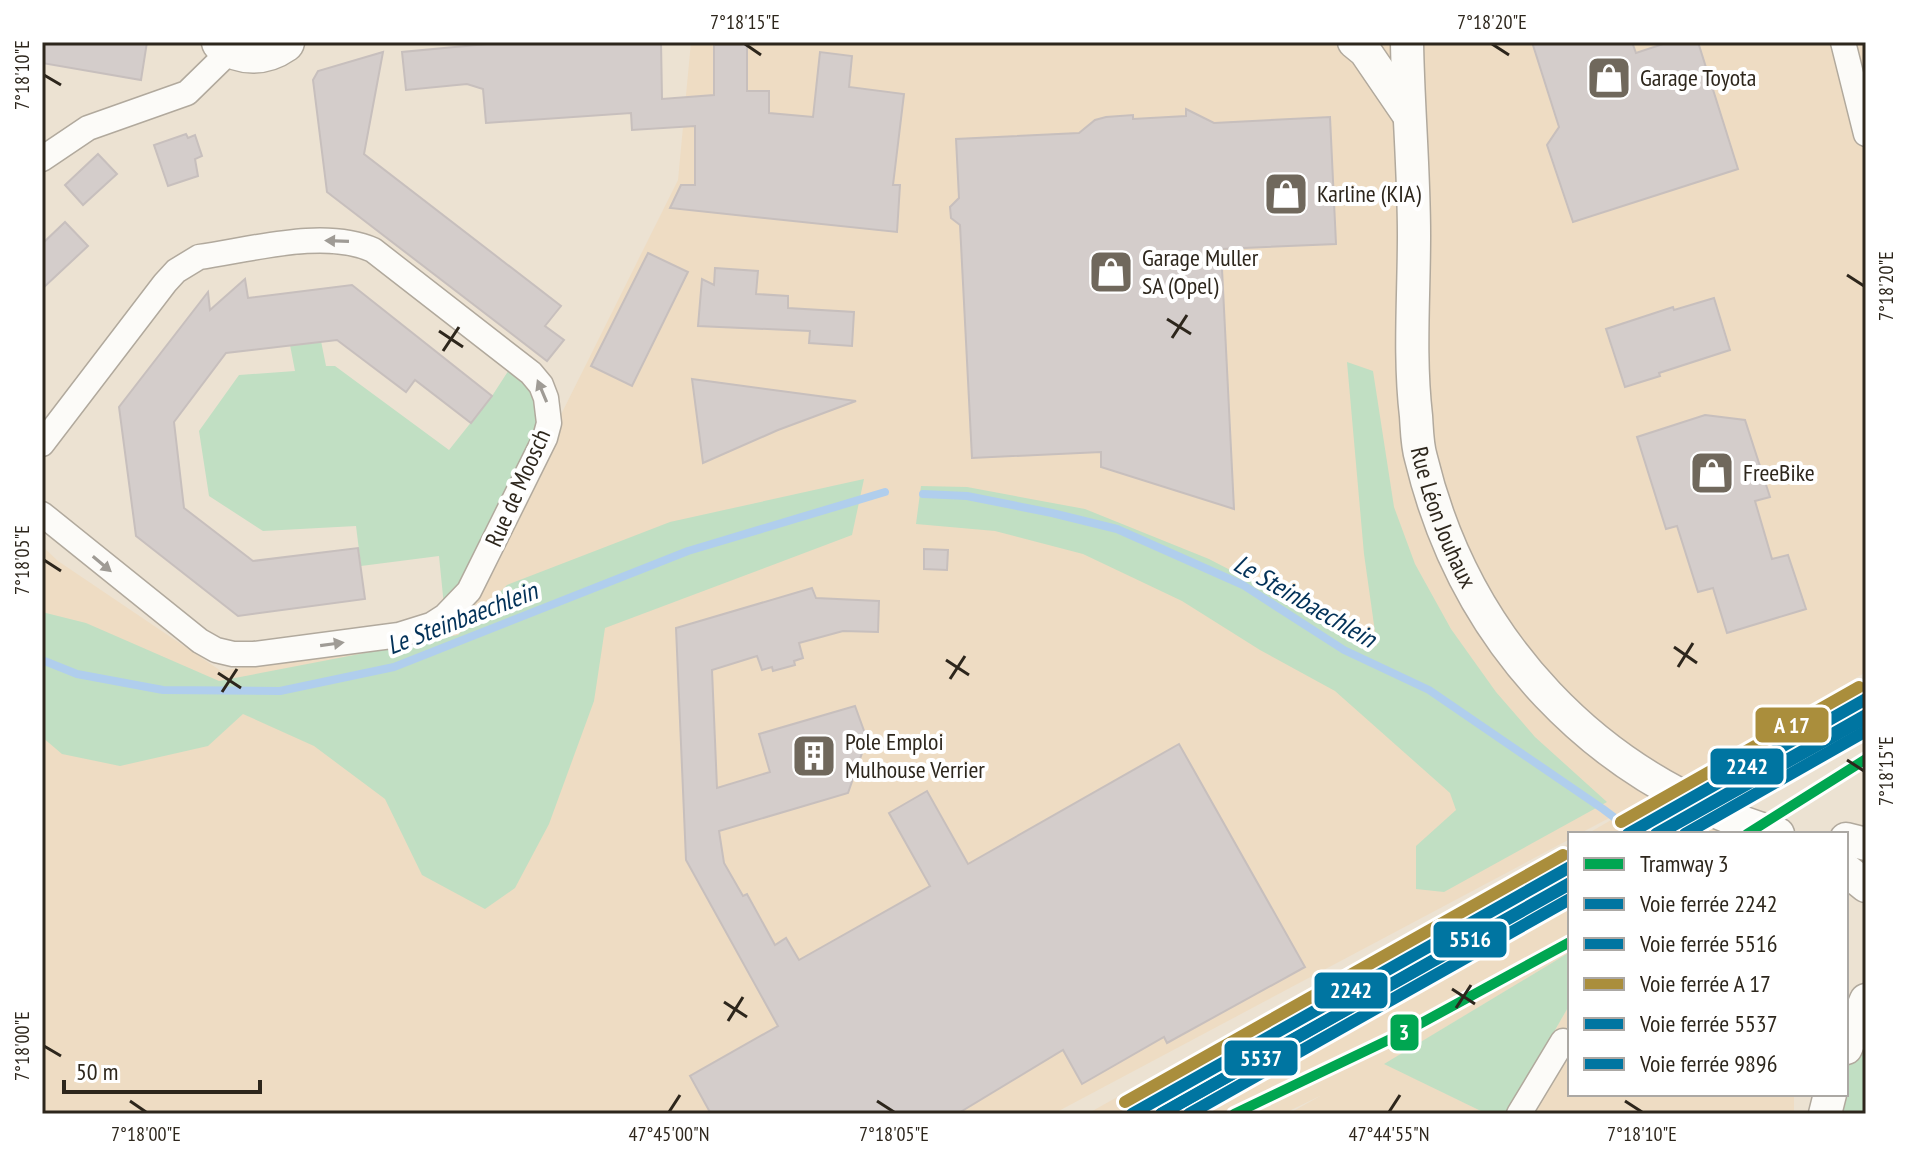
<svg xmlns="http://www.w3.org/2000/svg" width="1908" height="1156" font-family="'PT Sans Narrow',sans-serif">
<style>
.built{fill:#eedcc3}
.green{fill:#c1dfc3}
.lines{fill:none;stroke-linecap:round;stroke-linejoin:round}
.stream{stroke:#b0ceed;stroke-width:8}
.building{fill:#d4cdcb;stroke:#c7bfbd;stroke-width:2}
.minor-casing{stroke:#b1a99d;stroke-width:27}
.tertiary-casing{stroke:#b1a99d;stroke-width:35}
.primary-casing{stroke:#b1a99d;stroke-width:43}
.minor{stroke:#fcfbf8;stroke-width:24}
.tertiary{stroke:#fcfbf8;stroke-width:32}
.primary{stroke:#fcfbf8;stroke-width:40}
.rail-1-casing{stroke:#fff;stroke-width:18}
.rail-2-casing{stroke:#fff;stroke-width:18}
.rail-3-casing{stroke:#fff;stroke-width:18}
.rail-4-casing{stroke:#fff;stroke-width:18}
.rail-5-casing{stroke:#fff;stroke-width:18}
.rail-1{stroke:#0075a1;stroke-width:12}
.rail-2{stroke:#0075a1;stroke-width:12}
.rail-3{stroke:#aa8e3c;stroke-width:12}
.rail-4{stroke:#0075a1;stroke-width:12}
.rail-5{stroke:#0075a1;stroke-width:12}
.tram-1-casing{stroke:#fff;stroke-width:16}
.tram-1{stroke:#00a651;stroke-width:10}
.oneway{fill:#9f9b95}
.ticks{fill:none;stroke:#2d261c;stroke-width:3}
.labels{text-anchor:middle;stroke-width:8;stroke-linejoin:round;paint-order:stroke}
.poi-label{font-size:24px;fill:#2d261c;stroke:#fff;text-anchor:start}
.street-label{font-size:24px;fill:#2d261c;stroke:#fff}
.water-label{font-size:26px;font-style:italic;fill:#023158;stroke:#fff}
.line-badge{stroke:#fff;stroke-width:3}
.badge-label{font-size:22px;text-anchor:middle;font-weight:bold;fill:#fff}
.neatline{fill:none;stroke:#2d261c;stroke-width:3}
.ticks-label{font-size:20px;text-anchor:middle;fill:#2d261c}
</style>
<rect width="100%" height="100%" fill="#ece2d2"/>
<g class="built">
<polygon points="691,42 1866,42 1866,672 1723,758 1759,834 1587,834 1675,783 1579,834 1570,834 1570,839 1053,1114 42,1114 42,546 58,561 221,671 454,629 678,180"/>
<polygon points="1570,843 1570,952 1385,1064 1487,1114 1288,1114 1322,1095 1283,1114 1087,1114"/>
<polygon points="1570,1004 1570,1094 1794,1094 1794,1114 1507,1114"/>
</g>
<g class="green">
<polygon points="321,341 326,366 335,366 449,450 492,396 516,359 548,409 445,616 439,556 361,566 356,526 263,531 209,496 199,431 239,375 295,371 290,345"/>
<polygon points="1347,362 1373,371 1394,507 1415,564 1451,629 1496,692 1535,737 1607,802 1444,892 1416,889 1416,846 1456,810 1450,793 1335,691 1260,650 1182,601 1083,554 995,531 916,524 921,486 967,487 1085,509 1209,559 1377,646 1364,554"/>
<polygon points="864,479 852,535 605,628 594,701 549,824 515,888 485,909 422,875 385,799 314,746 243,714 208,746 120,766 62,754 42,737 42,612 86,623 219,681 458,635 507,585 670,522"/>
<polygon points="1570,952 1570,1004 1507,1114 1487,1114 1384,1064"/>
<polygon points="1866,1000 1866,1114 1825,1114 1830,1094 1846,1094 1846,1048"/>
</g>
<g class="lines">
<g class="stream">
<polyline points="923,494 967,496 1052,513 1117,529 1243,585 1344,650 1429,690 1603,809 1619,821 1627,834"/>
<polyline points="42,660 77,674 163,690 280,691 394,667 688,551 885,492"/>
</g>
</g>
<g class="building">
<polygon points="42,42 147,42 141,80 42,63"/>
<polygon points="508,42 661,42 662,99 714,95 714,45 747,45 747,91 769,91 769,113 813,117 820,52 852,56 849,87 904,94 893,185 900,185 897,232 670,208 681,185 695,185 695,126 632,130 631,113 486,123 483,89 467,84 406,90 402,52"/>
<polygon points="1532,42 1632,42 1636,53 1669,42 1698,42 1738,169 1573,222 1547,145 1559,127"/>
<polygon points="383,52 364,154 561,306 545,326 564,340 547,361 327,192 313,80 318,71"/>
<polygon points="1186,109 1214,123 1330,117 1336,244 1221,249 1234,509 1101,467 1101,452 972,458 960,225 951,218 950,207 959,198 956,139 1079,133 1095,120 1106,117 1133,115 1133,119 1186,116"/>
<polygon points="186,134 188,138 195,135 202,156 195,159 198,176 168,186 154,145"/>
<polygon points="98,154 117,174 83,205 65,185"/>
<polygon points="65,222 88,246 42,289 42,244"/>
<polygon points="648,253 688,272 632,386 591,366"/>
<polygon points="715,268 758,271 756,294 788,296 788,308 854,312 852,346 809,343 810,331 698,326 702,279 714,285"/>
<polygon points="245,279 248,298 352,285 492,396 471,423 415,380 406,392 337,340 226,353 174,422 184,508 253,561 358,548 365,599 238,616 136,536 119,407 208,292 210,310"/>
<polygon points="1714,298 1730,350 1659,373 1660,376 1625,387 1606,329 1673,307 1674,310"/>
<polygon points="692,379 856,401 778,430 703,463"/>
<polygon points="1705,415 1745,420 1770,497 1755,501 1772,559 1788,555 1806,609 1727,633 1713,588 1698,592 1677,526 1666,529 1637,437"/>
<polygon points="924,549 948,550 947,570 924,569"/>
<polygon points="812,588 816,598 879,601 878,632 843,631 799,643 803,658 794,661 795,665 773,671 772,667 762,670 757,656 712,670 717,788 770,772 759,734 855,706 867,739 848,793 719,831 724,863 743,896 747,894 775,945 786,938 799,960 930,886 889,813 927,791 968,864 1179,744 1305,967 1167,1043 1164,1037 1082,1084 1063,1050 957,1114 711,1114 690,1076 778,1026 686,860 676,628"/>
</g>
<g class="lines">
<g class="minor-casing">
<g id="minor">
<polyline points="1843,42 1866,134"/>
<polyline points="42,159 88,128 187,93 232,49"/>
<path d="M 42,444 L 165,283 L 176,271 L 199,257 C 250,250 324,228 373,250 L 531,373 L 541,385 L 546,398 L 549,423 L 545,438 L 469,591 L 445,616 L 431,625 L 399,635 L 254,654 L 233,654 L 216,650 L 200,641 L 42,514"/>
<polyline points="1519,1114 1563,1041 1570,1044"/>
</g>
</g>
<g class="tertiary-casing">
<g id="tertiary">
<polyline points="1354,42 1365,51 1408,114"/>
<path id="s1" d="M 1407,42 C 1408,106 1414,171 1414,235 C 1414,296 1409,356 1416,416 C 1417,430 1417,445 1421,458 C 1465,641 1596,781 1778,834"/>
<polyline points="1846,839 1866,844"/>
<polyline points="1846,870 1866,886"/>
<polyline points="1846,1048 1866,1000"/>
<polyline points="1825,1114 1830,1094"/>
</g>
</g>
<g class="primary-casing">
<path id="primary" d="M 222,42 C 242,56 264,56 284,42"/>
</g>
<use href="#minor" class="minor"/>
<use href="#tertiary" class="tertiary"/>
<use href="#primary" class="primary"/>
<g class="rail-1-casing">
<g id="rail-1">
<polyline points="1628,834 1866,699"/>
<polyline points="1132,1114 1570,867"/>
</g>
</g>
<g class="rail-2-casing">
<g id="rail-2">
<polyline points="1656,834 1866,715"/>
<polyline points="1161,1114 1570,883"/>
</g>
</g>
<g class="rail-3-casing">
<g id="rail-3">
<polyline points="1621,822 1859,687"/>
<polyline points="1125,1102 1563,855"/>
</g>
</g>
<g class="rail-4-casing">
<g id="rail-4">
<polyline points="1658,834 1866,718"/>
<polyline points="1161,1114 1570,884"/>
</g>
</g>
<g class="rail-5-casing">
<g id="rail-5">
<polyline points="1685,834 1866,731"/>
<polyline points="1189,1114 1570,899"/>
</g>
</g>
<use href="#rail-1" class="rail-1"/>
<use href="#rail-2" class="rail-2"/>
<use href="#rail-3" class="rail-3"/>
<use href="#rail-4" class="rail-4"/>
<use href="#rail-5" class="rail-5"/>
<g class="tram-1-casing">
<g id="tram-1">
<polyline points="1747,834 1866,759"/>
<polyline points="1234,1114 1403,1033 1570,942"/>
</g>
</g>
<use href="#tram-1" class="tram-1"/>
</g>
<defs><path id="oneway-solid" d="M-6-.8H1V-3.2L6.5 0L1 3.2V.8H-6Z" transform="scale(2)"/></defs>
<g class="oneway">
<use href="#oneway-solid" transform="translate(337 241) rotate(-178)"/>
<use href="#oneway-solid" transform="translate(542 391) rotate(-113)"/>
<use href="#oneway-solid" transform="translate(102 564) rotate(40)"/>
<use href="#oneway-solid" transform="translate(332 644) rotate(-8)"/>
</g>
<path class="ticks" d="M 745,44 L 761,55M 1492,44 L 1509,55M 44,75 L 61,85M 1847,275 L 1864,286M 1167,319 L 1191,334M 439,331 L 463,347M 1172,338 L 1187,315M 443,351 L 459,327M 44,560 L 61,571M 1674,647 L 1697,663M 946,660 L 969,675M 1678,667 L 1693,643M 218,673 L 241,688M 950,679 L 965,656M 222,692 L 237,669M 1847,760 L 1864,771M 1452,989 L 1475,1004M 724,1002 L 747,1017M 1456,1008 L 1471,985M 728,1021 L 743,997M 44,1046 L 61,1056M 130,1101 L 146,1112M 877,1101 L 894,1112M 1625,1101 L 1642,1112M 669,1112 L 680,1095M 1389,1112 L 1400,1095"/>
<defs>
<g id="shop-square" transform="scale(2.3)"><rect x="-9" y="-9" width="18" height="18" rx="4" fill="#70685c" stroke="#fff"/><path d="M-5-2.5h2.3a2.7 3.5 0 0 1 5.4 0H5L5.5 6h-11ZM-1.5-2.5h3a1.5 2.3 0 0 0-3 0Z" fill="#fff"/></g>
<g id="building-square" transform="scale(2.3)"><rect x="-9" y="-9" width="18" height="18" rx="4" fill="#70685c" stroke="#fff"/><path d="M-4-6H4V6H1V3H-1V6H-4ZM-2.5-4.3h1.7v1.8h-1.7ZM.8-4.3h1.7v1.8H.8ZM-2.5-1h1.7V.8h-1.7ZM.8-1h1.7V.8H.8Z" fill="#fff"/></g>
</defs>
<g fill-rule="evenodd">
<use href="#shop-square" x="1609" y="78"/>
<use href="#shop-square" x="1286" y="194"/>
<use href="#shop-square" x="1111" y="272"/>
<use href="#shop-square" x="1712" y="473"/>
<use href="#building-square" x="814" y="756"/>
</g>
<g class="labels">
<g class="poi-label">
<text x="1640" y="86">Garage Toyota</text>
<text x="1317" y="202">Karline (KIA)</text>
<text x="1142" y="266">Garage Muller<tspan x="1142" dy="28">SA (Opel)</tspan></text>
<text x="1743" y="481">FreeBike</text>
<text x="845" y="750">Pole Emploi<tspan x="845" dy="28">Mulhouse Verrier</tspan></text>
</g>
<g class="street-label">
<text transform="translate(518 488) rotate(-66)" y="8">Rue de Moosch</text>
<text dy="8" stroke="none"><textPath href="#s1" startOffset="480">Rue Léon Jouhaux</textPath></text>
</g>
<g class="water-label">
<text transform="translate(1305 601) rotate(30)" y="9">Le Steinbaechlein</text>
<text transform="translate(462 618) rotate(-21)" y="9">Le Steinbaechlein</text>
</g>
</g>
<g class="line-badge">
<rect x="1754" y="706" width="76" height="38" rx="8" fill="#aa8e3c"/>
<rect x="1709" y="747" width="76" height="39" rx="8" fill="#0075a1"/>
<rect x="1432" y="920" width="76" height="39" rx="8" fill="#0075a1"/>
<rect x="1313" y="971" width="76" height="39" rx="8" fill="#0075a1"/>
<rect x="1389" y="1013" width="31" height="39" rx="8" fill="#00a651"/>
<rect x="1223" y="1039" width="76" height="38" rx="8" fill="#0075a1"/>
</g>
<g class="badge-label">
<text x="1792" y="733">A 17</text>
<text x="1747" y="774">2242</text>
<text x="1470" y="947">5516</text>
<text x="1351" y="998">2242</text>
<text x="1404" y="1040">3</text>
<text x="1261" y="1066">5537</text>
</g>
<rect width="1908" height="1156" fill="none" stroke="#ffffff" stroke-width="88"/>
<rect x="1568" y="832" width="280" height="264" fill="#ffffff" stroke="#aba8a4" stroke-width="2"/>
<rect x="1584" y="858" width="40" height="12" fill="#00a651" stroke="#aba8a4" stroke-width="2"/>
<text x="1640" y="872" font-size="24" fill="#2d261c">Tramway 3</text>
<rect x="1584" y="898" width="40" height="12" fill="#0075a1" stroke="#aba8a4" stroke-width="2"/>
<text x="1640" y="912" font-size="24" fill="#2d261c">Voie ferrée 2242</text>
<rect x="1584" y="938" width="40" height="12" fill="#0075a1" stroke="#aba8a4" stroke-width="2"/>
<text x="1640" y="952" font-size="24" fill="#2d261c">Voie ferrée 5516</text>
<rect x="1584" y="978" width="40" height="12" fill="#aa8e3c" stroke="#aba8a4" stroke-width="2"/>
<text x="1640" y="992" font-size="24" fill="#2d261c">Voie ferrée A 17</text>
<rect x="1584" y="1018" width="40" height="12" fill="#0075a1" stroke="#aba8a4" stroke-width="2"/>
<text x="1640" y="1032" font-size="24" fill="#2d261c">Voie ferrée 5537</text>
<rect x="1584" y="1058" width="40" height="12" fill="#0075a1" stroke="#aba8a4" stroke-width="2"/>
<text x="1640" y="1072" font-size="24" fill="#2d261c">Voie ferrée 9896</text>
<path d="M64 1080v12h196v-12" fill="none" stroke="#2d261c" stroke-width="4"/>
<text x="76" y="1080" font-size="24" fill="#2d261c" stroke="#ffffff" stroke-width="6" paint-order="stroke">50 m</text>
<rect x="44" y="44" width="1820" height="1068" class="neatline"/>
<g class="ticks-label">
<text x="745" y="29">7°18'15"E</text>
<text x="1492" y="29">7°18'20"E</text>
<text transform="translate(22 75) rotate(-90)" y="7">7°18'10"E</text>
<text transform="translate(1886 286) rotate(-90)" y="7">7°18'20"E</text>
<text transform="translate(22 560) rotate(-90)" y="7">7°18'05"E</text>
<text transform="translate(1886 771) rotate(-90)" y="7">7°18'15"E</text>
<text transform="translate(22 1046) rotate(-90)" y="7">7°18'00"E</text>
<text x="146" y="1141">7°18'00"E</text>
<text x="669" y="1141">47°45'00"N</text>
<text x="894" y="1141">7°18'05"E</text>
<text x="1389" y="1141">47°44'55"N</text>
<text x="1642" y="1141">7°18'10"E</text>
</g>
</svg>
